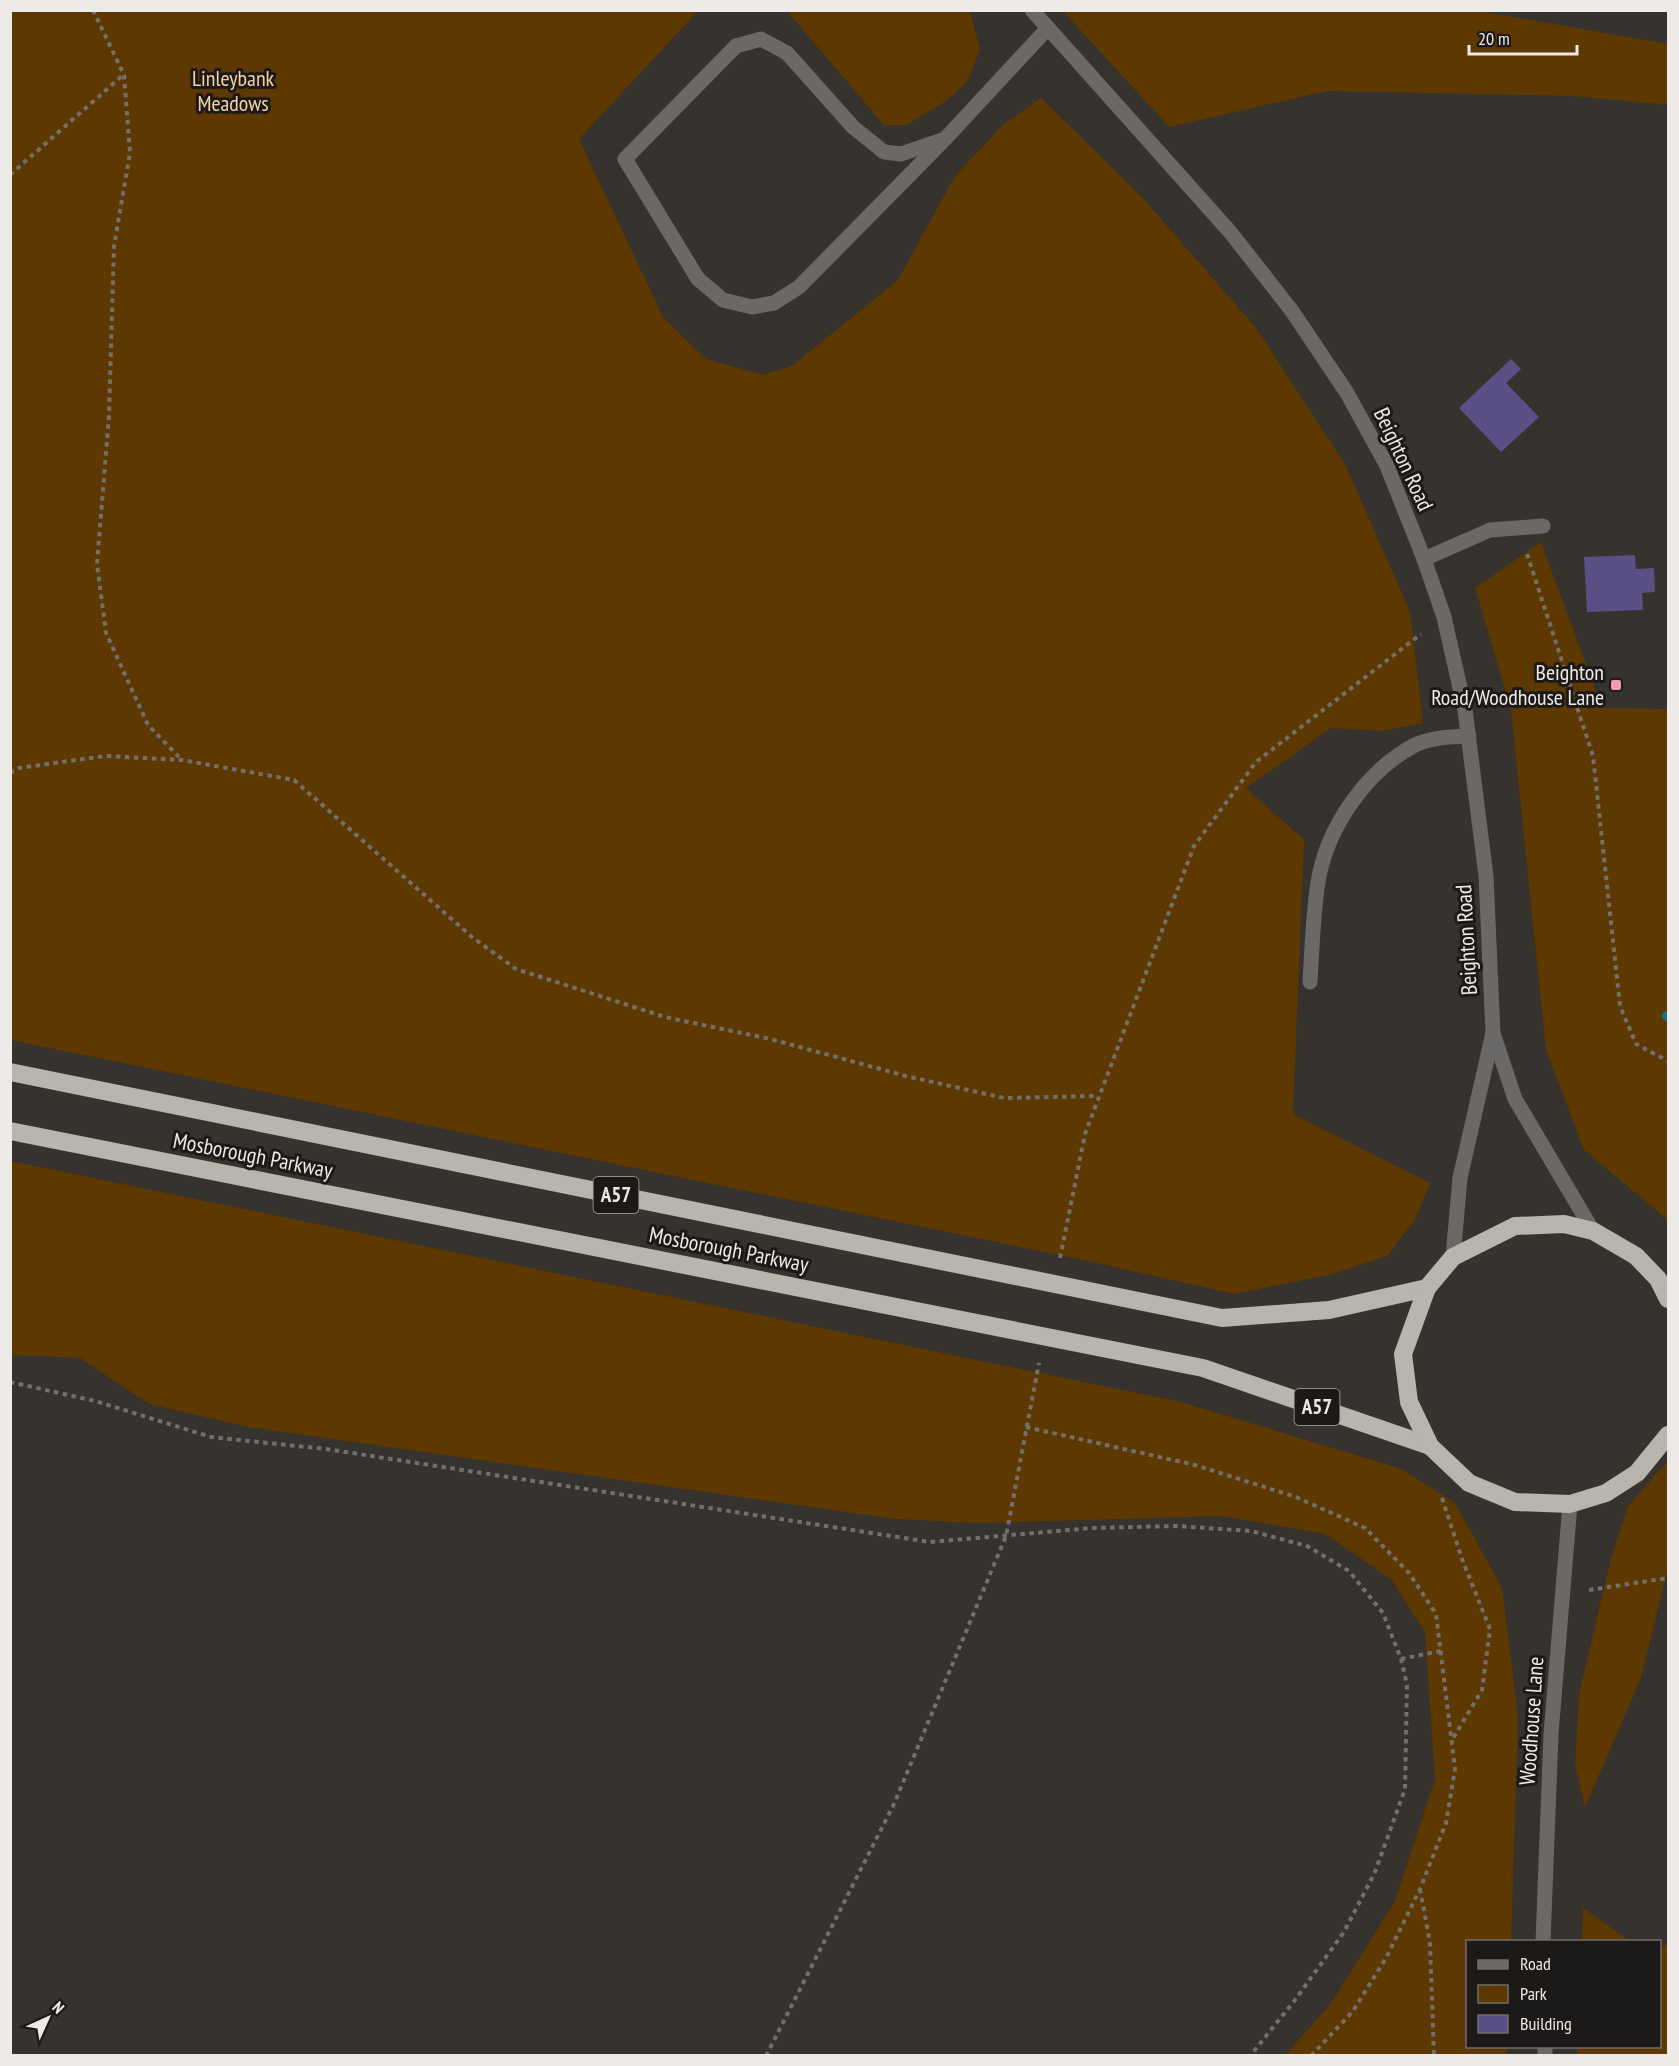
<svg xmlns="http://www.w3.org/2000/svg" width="1679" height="2066" font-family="'PT Sans Narrow',sans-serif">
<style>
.green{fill:#5d3800}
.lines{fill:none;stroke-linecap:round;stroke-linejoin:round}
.stream{stroke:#196f87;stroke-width:10}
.building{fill:#5b5085}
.path{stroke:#736f6b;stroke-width:4;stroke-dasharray:4.5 4.5;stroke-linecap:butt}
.minor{stroke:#6b6967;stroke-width:15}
.highway{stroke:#b9b4ad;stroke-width:18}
.poi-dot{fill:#f29aae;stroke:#1c1a18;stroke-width:2}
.labels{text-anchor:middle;stroke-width:6;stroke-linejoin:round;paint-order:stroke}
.shield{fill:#1c1a18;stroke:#aeaca9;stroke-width:1.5}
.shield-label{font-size:21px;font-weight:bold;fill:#edeae7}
.park-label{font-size:22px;fill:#f6d0a6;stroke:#1c1a18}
.street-label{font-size:22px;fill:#edeae7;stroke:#1c1a18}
.poi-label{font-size:22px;fill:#edeae7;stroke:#1c1a18;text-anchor:end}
</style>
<rect width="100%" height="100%" fill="#36322d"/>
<g class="green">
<polygon points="11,10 698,11 579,139 663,317 706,359 763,375 792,366 898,280 955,176 1003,125 1041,98 1141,196 1257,329 1346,466 1410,612 1423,723 1382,731 1331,728 1246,788 1304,840 1293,1114 1430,1183 1415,1220 1387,1256 1333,1274 1234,1294 1093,1262 11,1040"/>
<polygon points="787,11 970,11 980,50 967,82 946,101 906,125 884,125"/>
<polygon points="1063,11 1479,11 1668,44 1668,105 1573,96 1327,91 1169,127"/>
<polygon points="1541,542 1602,708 1668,709 1668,1220 1584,1150 1546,1050 1511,709 1475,588"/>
<polygon points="11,1161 1181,1402 1402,1469 1455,1503 1502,1588 1518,1717 1511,1941 1468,1942 1468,2046 1507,2047 1507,2055 1285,2055 1330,2005 1395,1901 1435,1779 1425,1632 1391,1579 1325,1534 1223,1516 979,1523 896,1519 248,1427 149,1404 80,1358 11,1355"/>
<polygon points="1668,1461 1668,1568 1641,1678 1585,1807 1575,1765 1579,1695 1610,1562 1628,1506"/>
<polygon points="1583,1908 1630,1941 1582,1941"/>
<polygon points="1668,1945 1668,2055 1577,2055 1578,2047 1660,2046 1660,1946"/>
</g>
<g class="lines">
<polyline class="stream" points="1667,1016 1668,1017"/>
</g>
<g class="building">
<polygon points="1511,359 1521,369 1506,383 1539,417 1501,452 1459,408"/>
<polygon points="1635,555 1636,569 1654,568 1655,592 1642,593 1643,610 1587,612 1584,557"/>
</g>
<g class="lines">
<g class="path">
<polyline points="93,10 124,75 130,153 114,246 109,416 97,564 106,633 148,725 182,760"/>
<polyline points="10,175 123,75"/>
<polyline points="1527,554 1593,756 1620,1006 1636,1044 1668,1061"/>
<polyline points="10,773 19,768 105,756 182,760 294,780 472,937 516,969 665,1017 770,1039 906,1076 1004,1098 1097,1096"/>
<polyline points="1060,1258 1085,1134 1194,846 1256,762 1421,634"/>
<polyline points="10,1382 95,1401 211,1437 326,1449 930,1542 1092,1528 1177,1526 1251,1531 1307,1546 1349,1571 1383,1613 1401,1659 1407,1685 1405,1789 1375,1872 1344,1932 1295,2000 1250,2056"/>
<polyline points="1026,1427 1195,1465 1296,1497 1365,1528 1409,1573 1436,1614 1455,1769 1446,1823 1420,1889 1386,1958 1353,2011 1311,2056"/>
<polyline points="1442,1498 1462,1559 1490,1629 1482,1690 1452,1740"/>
<polyline points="1589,1590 1668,1578"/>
<polyline points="1401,1659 1441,1651"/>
<polyline points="1420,1889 1430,1943 1434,2056"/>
<polyline points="766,2056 894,1804 1006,1536 1039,1363"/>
</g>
<g class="minor">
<polyline points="1032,10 1231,233 1292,311 1347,393 1387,466 1424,559 1444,617 1465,710 1486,876 1493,1033 1515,1099 1593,1231"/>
<polyline points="945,139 901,154 884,152 853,127 787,53 761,39 736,46 625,159 698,279 723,300 752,307 774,303 799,287 945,139 1048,28"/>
<polyline points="1424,559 1490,530 1543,526"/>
<path d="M 1310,982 C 1312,949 1313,915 1318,882 C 1327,827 1366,771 1415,745 C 1432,737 1451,737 1469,736"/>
<polyline points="1453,1257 1460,1178 1493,1033"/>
<polyline points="1543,1942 1551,1734 1570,1504"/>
<polyline points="1545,2046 1545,2056"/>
</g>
<g class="highway">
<polyline points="10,1072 1222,1318 1329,1310 1427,1288"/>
<polyline points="10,1131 1203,1368 1430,1446"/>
<polyline points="1668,1299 1658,1279 1636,1256 1593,1231 1564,1224 1515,1226 1453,1257 1427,1288 1403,1354 1409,1402 1430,1446 1469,1483 1515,1502 1570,1504 1606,1493 1637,1473 1668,1435"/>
</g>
</g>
<rect class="poi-dot" x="1610" y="679" width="12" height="12" rx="3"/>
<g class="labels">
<g class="shield">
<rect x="593.5" y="1177" width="45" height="36" rx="4.5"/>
<rect x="1294.5" y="1389" width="45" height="36" rx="4.5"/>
</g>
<g class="shield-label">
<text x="616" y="1202">A57</text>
<text x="1317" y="1414">A57</text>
</g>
<g class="park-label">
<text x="233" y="86">Linleybank<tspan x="233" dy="25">Meadows</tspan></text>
</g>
<g class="street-label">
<text transform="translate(1404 459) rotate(65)" y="8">Beighton Road</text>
<text transform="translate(1466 940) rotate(-93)" y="8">Beighton Road</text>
<text transform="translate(253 1155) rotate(11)" y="8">Mosborough Parkway</text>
<text transform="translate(729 1249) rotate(11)" y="8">Mosborough Parkway</text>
<text transform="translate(1531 1721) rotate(-86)" y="8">Woodhouse Lane</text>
</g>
<g class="poi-label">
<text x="1604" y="680">Beighton<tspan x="1604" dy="25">Road/Woodhouse Lane</tspan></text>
</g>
</g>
<rect width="1679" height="2066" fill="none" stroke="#edeae7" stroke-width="24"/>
<rect x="1466" y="1940" width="195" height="108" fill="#1c1a18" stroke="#706d6b" stroke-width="1.5"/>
<rect x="1478" y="1960" width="30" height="9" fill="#6b6967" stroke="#706d6b" stroke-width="1.5"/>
<text x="1520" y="1970" font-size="18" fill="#edeae7">Road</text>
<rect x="1478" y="1985" width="30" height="18" fill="#5d3800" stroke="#706d6b" stroke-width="1.5"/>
<text x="1520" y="2000" font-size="18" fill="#edeae7">Park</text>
<rect x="1478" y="2015" width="30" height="18" fill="#5b5085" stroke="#706d6b" stroke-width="1.5"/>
<text x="1520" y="2030" font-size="18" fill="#edeae7">Building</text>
<g transform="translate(48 2018) rotate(45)" stroke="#1c1a18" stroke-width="4.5" paint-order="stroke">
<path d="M0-4.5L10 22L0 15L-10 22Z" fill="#edeae7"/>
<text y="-9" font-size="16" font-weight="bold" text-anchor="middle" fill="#edeae7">N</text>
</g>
<path d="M1469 45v9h108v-9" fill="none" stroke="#edeae7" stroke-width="3"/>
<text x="1478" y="45" font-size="18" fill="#edeae7" stroke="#1c1a18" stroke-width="4.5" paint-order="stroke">20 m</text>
</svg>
